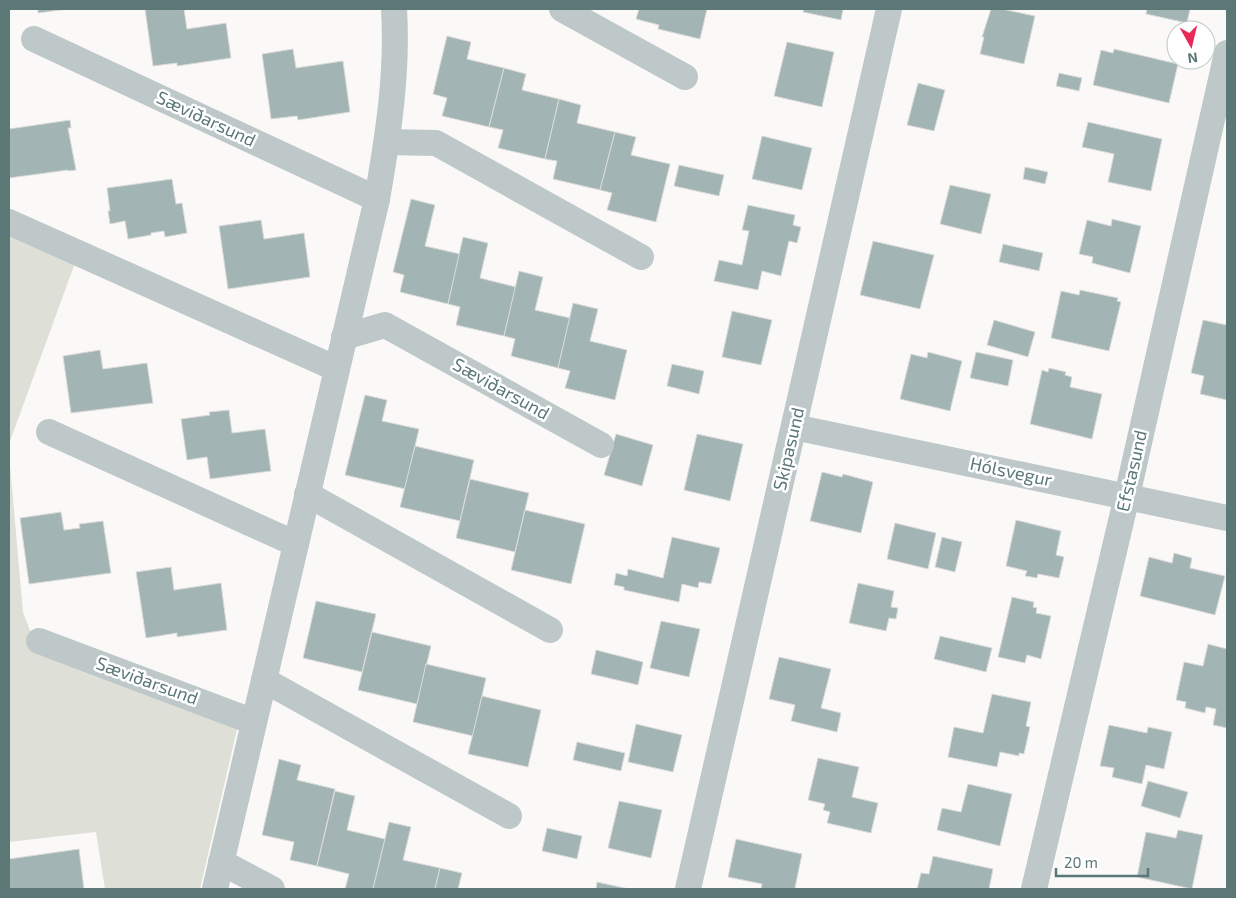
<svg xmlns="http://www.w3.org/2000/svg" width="1236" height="898" font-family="'Exo 2',sans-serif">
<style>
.green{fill:#dedfd7}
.building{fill:#a2b5b4;stroke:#dcdbda}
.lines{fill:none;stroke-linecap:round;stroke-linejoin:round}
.street{stroke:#bec8c8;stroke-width:26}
.labels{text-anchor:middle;stroke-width:5;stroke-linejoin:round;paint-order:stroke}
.street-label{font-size:18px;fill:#5b7877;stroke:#fff}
</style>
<rect width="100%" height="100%" fill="#faf9f8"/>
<g class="green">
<polygon points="9,235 75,263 9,444"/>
<polygon points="9,454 23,612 39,655 239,721 200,889 105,889 96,832 9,842"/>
</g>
<g class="building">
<polygon points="38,9 68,9 38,13"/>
<polygon points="145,9 184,9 187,29 226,23 231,58 177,66 177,63 153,66"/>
<polygon points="639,9 707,9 700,39 658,29 659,25 636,19"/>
<polygon points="804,9 843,9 841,20 803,12"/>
<polygon points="991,9 1002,9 1035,16 1024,64 980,54 984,37 982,37"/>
<polygon points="1147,9 1190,9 1187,23 1146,14"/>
<polygon points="447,36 471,42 467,59 504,68 489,127 442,116 447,98 433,94"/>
<polygon points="787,42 834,52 822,107 774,96"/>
<polygon points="293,49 296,68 343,61 350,112 298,120 297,116 271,119 262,54"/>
<polygon points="1114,49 1178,64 1169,103 1093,85 1101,50 1113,53"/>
<polygon points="504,68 526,74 522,90 559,99 545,159 498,148 503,130 489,127"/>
<polygon points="1059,73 1082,78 1079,91 1056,86"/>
<polygon points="918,83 945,90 934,131 907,125"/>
<polygon points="559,99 581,105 577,123 615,132 600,190 553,179 557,161 545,159"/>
<polygon points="70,120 71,128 68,128 76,170 68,171 68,170 9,178 9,129"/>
<polygon points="1088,122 1162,139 1151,191 1108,182 1114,154 1082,147"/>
<polygon points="615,132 636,137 631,155 670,164 656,222 607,210 612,193 600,190"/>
<polygon points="762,136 812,148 802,190 752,179"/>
<polygon points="679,165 724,175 719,196 674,186"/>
<polygon points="1025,167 1048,172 1045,184 1023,179"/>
<polygon points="172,179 176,204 182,203 187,233 165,237 164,231 151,233 151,235 128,239 125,221 110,224 108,211 110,211 107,188"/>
<polygon points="950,185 991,194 981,234 940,224"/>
<polygon points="411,199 435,205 425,246 460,254 448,304 400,292 404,275 393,272"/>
<polygon points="748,205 795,215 793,225 801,227 797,243 789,241 781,276 762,271 758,290 714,281 719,260 742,265 749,231 742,230"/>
<polygon points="1112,219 1141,226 1130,273 1092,263 1093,257 1079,254 1087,220 1111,226"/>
<polygon points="261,220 264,239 304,233 310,277 228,289 219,226"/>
<polygon points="463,237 488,243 480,278 516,287 504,336 456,325 460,307 448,304"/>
<polygon points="873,241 934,255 920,309 860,295"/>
<polygon points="1003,244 1043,253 1039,271 999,262"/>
<polygon points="519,271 543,277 535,310 570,318 558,368 511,356 515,339 504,336"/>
<polygon points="1080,290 1118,298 1117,301 1121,302 1109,351 1051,338 1061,291 1079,295"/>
<polygon points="573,303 598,309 590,341 627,350 615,400 565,388 570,371 558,368"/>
<polygon points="732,311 772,320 761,365 722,357"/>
<polygon points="994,320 1035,332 1028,357 987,345"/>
<polygon points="1203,320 1227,325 1227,400 1200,394 1204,376 1191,373"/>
<polygon points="100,350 103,369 147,363 153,403 71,413 63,356"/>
<polygon points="928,352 962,361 950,411 900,399 911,354 927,358"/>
<polygon points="976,352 1013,360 1008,386 970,378"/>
<polygon points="672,364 704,371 699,394 667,386"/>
<polygon points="1049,368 1066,372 1065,375 1072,377 1070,387 1102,394 1092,439 1030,424 1042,370 1048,372"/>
<polygon points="365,395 387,400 382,421 419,429 405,489 345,475"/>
<polygon points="229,410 232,433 265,429 271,471 210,479 207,457 187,460 181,419 210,415 209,412"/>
<polygon points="616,434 653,445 642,486 604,475"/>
<polygon points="697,434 743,444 730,501 684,490"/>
<polygon points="415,446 474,460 460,521 400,507"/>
<polygon points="822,472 842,477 843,474 873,482 861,533 810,521"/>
<polygon points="470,479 529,493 515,552 456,538"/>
<polygon points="525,510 585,524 571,584 511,570"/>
<polygon points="61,512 64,530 80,528 79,524 103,521 111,573 29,584 20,518"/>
<polygon points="1016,520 1061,531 1056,555 1064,557 1059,578 1038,574 1037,578 1025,576 1027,571 1006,566"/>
<polygon points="895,523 936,533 928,569 887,559"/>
<polygon points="672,537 720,548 711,584 699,582 698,588 682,584 679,602 624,590 624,587 614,585 616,573 627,576 628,569 663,578"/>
<polygon points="942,537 962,542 955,572 935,567"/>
<polygon points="1174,553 1192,558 1190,568 1225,576 1215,615 1140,596 1149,557 1172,563"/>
<polygon points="171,567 174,590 221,583 227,630 177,637 177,633 146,638 136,572"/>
<polygon points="858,583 894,591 891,607 898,608 896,619 889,618 886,631 849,623"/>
<polygon points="1012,597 1034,602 1033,607 1037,608 1036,613 1051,616 1041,659 1027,655 1025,663 998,657"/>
<polygon points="316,601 376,614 362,672 303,658"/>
<polygon points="661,621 700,629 689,677 650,668"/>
<polygon points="372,632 431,646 417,704 358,690"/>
<polygon points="940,636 992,648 986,672 934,659"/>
<polygon points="1208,644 1227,649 1227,728 1213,725 1216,709 1206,707 1205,713 1185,708 1186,702 1176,700 1184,662 1203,666"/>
<polygon points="596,650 643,662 638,685 591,674"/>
<polygon points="779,657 831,669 821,708 841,713 837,732 791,721 795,705 769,699"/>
<polygon points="426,664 486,678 473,736 413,722"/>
<polygon points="992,694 1031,702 1026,726 1030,727 1024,754 1019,753 1019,756 1000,752 997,767 948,757 954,727 983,733"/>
<polygon points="482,696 541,710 528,767 468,754"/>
<polygon points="636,724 682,735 673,772 628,762"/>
<polygon points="1109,725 1147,733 1148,727 1172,732 1164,769 1146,765 1142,784 1112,777 1114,768 1100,766"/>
<polygon points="577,742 625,753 621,771 573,760"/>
<polygon points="818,758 859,767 852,797 878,803 871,833 827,823 830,812 823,810 825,804 808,800"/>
<polygon points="279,759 301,765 297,780 335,789 317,866 290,860 294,842 262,835"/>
<polygon points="1148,781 1188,792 1180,818 1141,806"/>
<polygon points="968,784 1012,794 1000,846 937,830 942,808 961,812"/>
<polygon points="335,791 355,796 347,830 385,839 373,889 345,889 349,874 317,866"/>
<polygon points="619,801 662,810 651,858 608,848"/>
<polygon points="389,822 411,827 403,860 440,868 435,889 373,889"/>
<polygon points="547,828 582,836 577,859 542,851"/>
<polygon points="1178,830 1203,835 1192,889 1137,877 1146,832 1176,838"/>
<polygon points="736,839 802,854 795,888 800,889 761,889 762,884 728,877"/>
<polygon points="79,849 84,889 9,889 9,859"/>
<polygon points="933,856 993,869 989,889 917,889 921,873 929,874"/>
<polygon points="440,868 462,873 458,889 435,889"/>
<polygon points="597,882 629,889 596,889"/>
</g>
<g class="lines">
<g class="street">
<polyline points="562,9 685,77"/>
<polyline points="34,39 377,199"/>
<polyline points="387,142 436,143 641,257"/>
<polyline points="9,222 337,369"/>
<polyline points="344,337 385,325 601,445"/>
<polyline points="794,427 1227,518"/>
<polyline points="49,432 296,544"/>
<polyline points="307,494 550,630"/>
<polyline points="39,641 254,722"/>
<polyline points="264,680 509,816"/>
<polyline points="221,862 272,889"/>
<path d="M 215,889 L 377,199 C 388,136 398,73 394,9"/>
<polyline points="688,889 889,9"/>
<polyline points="1034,889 1127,496 1227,53"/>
</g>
</g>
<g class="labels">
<g class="street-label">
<text transform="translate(206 119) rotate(25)" y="6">Sæviðarsund</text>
<text transform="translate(501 389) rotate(29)" y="6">Sæviðarsund</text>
<text transform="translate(789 449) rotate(-77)" y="6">Skipasund</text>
<text transform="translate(1132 471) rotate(-77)" y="6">Efstasund</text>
<text transform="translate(1011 472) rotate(12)" y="6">Hólsvegur</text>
<text transform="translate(147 681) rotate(20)" y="6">Sæviðarsund</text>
</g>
</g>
<rect width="1236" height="898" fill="none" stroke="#5b7877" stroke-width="20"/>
<g transform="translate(1191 45) rotate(172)"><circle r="24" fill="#ffffff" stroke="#bdc9c9"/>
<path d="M0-4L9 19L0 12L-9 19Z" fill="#e82958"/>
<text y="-8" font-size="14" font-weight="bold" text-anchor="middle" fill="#5b7877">N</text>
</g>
<path d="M1056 868v8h92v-8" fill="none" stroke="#5b7877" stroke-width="2.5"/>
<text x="1064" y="868" font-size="15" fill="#5b7877" stroke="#ffffff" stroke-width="4" paint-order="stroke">20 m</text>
</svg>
